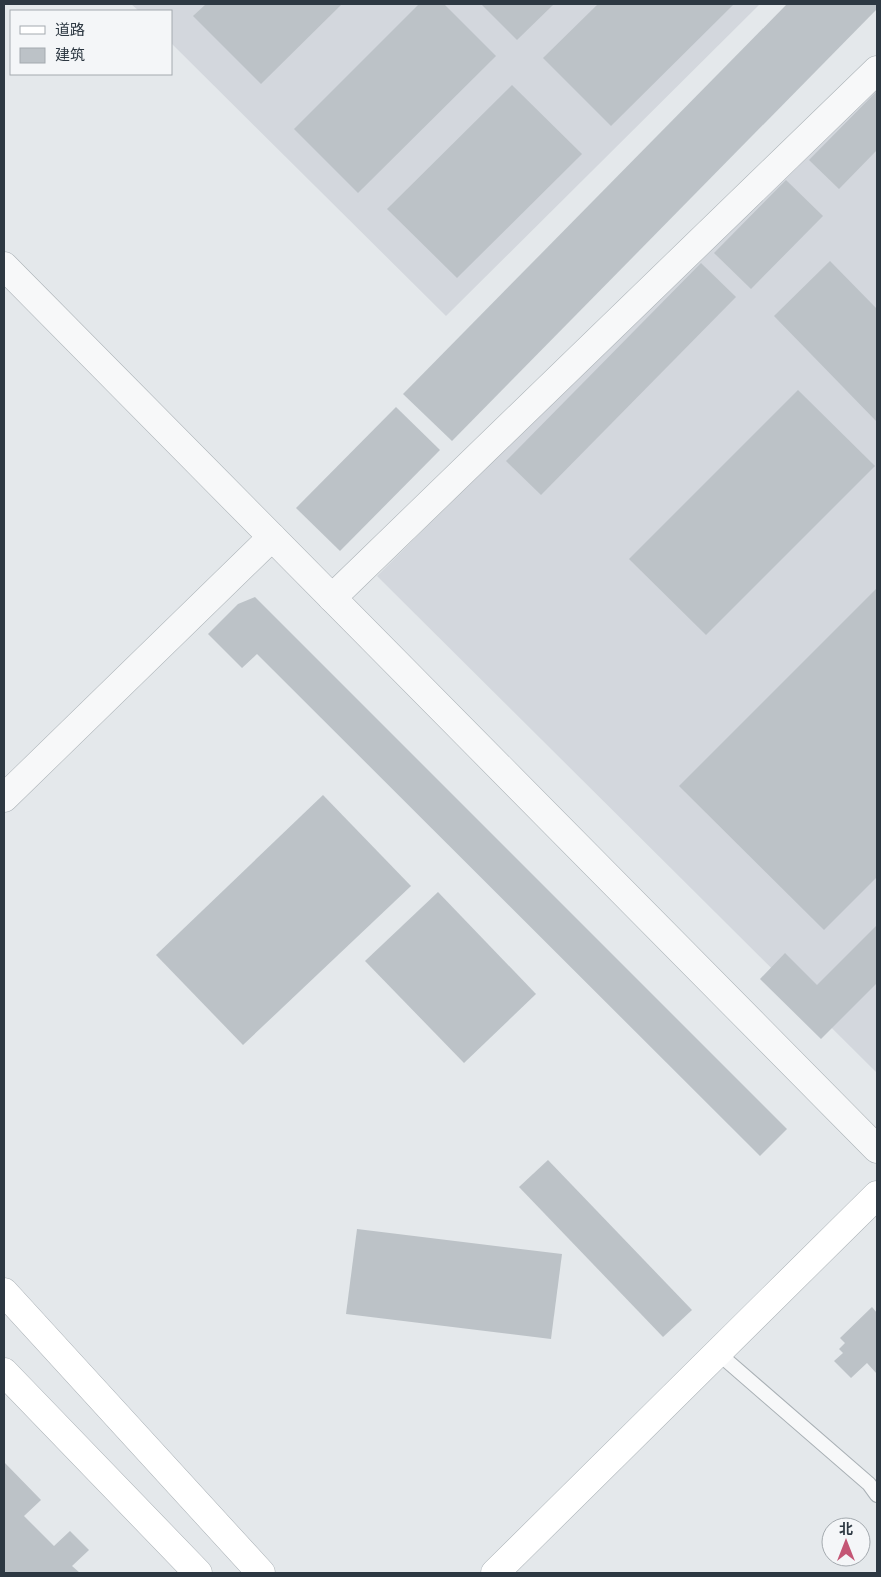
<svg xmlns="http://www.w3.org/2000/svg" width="881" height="1577" font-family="Mulish,'Noto Sans SC',sans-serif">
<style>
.built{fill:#d3d7dd}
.building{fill:#bcc2c7}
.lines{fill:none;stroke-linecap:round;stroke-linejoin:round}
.lane-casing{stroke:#a9b0b5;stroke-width:16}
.street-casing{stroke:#a9b0b5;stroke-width:29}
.secondary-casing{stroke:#a9b0b5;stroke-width:29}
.lane{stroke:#f7f8f9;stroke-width:14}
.street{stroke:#f7f8f9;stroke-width:28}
.secondary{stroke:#fff;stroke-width:28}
</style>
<rect width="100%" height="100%" fill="#e4e8eb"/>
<g class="built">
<polygon points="131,4 760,4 446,316 171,43 171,11 139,11"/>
<polygon points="877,78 877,1073 377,576"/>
</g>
<g class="building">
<polygon points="206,4 342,4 261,84 193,16"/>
<polygon points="419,4 444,4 496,56 358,193 294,129"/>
<polygon points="481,4 554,4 517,40"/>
<polygon points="598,4 734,4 611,126 543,58"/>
<polygon points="787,4 877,4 877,9 452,441 403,394"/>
<polygon points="512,85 582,154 457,278 387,209"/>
<polygon points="877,91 877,150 839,189 809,160"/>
<polygon points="786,180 823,216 751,289 714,253"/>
<polygon points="830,261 877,309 877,422 774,316"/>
<polygon points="701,263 736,297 541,495 506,461"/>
<polygon points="798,390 875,466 706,635 629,559"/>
<polygon points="396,407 440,450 340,551 296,508"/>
<polygon points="877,588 877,877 824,930 679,786"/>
<polygon points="255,597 787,1129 760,1156 257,654 242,668 208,634 238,604"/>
<polygon points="323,795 411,886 243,1045 156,955"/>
<polygon points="438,892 536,994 464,1063 365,961"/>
<polygon points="877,925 877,983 821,1039 760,979 785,953 817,985"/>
<polygon points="548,1160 692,1310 663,1337 519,1187"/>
<polygon points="357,1229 562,1254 551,1339 346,1314"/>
<polygon points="872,1307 877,1313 877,1374 867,1363 851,1378 834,1361 843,1353 839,1349 845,1343 840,1338"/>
<polygon points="4,1462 41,1500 24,1516 54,1546 70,1531 89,1550 72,1566 80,1573 4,1573"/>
</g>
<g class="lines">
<g class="lane-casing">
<polyline id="lane" points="718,1353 869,1484 877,1495"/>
</g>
<g class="street-casing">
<g id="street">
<polyline points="4,266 877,1149"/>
<polyline points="332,598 877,70"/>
<polyline points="4,798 272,537"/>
</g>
</g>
<g class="secondary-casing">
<g id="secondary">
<polyline points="4,1292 261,1573"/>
<polyline points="4,1372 198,1573"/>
<polyline points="495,1573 877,1195"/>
</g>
</g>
<use href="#lane" class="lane"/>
<use href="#street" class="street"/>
<use href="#secondary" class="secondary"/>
</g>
<rect width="881" height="1577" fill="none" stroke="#2d3842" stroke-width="10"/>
<rect x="10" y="10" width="162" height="65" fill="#f4f6f8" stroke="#a4aaaf"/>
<rect x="20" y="26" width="25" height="8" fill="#ffffff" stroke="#a4aaaf"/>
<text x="55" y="35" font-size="15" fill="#2d3842">道路</text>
<rect x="20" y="48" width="25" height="15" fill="#bcc2c7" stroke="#a4aaaf"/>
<text x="55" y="60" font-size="15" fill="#2d3842">建筑</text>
<g transform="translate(846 1542)"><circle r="24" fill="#f4f6f8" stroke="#a4aaaf"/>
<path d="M0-4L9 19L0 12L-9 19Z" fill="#c45675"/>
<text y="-8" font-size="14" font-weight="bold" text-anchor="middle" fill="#2d3842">北</text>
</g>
</svg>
